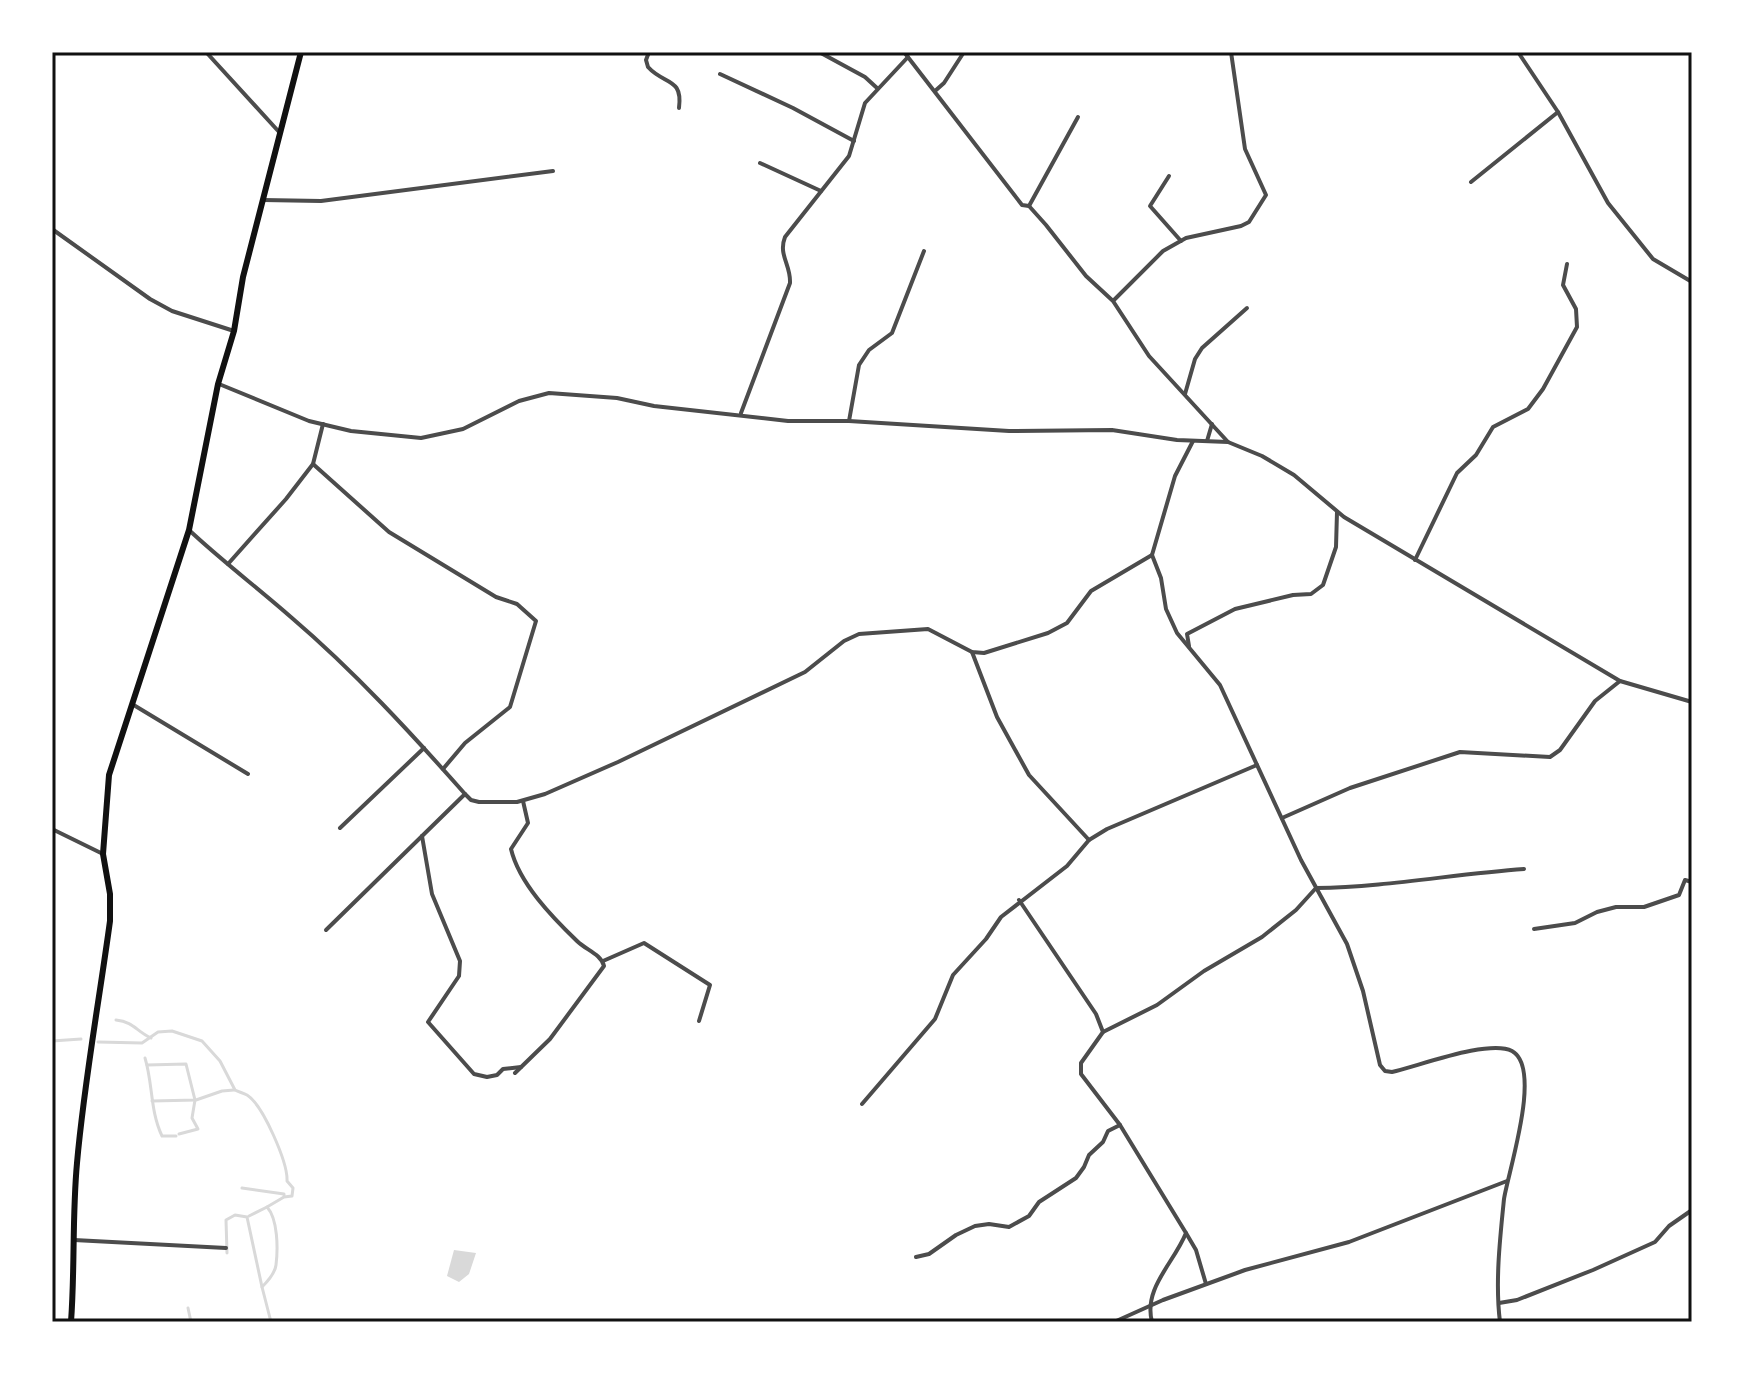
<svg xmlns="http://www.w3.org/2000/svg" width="1744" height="1374" font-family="'Public Sans',sans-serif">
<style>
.water{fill:#d9d9d9}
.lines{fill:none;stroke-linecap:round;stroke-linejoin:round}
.stream{stroke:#d9d9d9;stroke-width:3}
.minor{stroke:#4c4c4c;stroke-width:4}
.secondary{stroke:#111;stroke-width:6}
.neatline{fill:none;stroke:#111;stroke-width:3}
</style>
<rect width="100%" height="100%" fill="#fff"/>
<polygon class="water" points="454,1250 476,1253 469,1274 459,1282 447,1276"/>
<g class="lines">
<g class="stream">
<path d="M 116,1020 C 134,1022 136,1031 151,1038"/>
<polyline points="52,1041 81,1039"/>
<path d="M 98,1042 L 142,1043 L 158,1032 L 172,1031 L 202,1041 L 220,1061 L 235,1090 C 239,1092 243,1093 247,1095 C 263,1105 288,1163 287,1181 L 293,1188 L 292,1196 L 284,1197 L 267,1207 C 278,1219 278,1249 276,1265 C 275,1273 268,1281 262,1287 L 271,1322"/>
<path d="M 145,1058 C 153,1084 150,1111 162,1136 L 176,1136"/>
<polyline points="147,1065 186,1064 195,1100 192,1118 198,1129 179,1134"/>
<polyline points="152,1101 196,1100 222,1091 234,1090"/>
<polyline points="242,1188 284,1194 284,1196"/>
<polyline points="249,1216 267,1207"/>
<polyline points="227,1253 226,1220 235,1215 247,1217 262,1287"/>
<polyline points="188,1308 191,1322"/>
</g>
<g class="minor">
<polyline points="206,52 280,133"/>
<path d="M 649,52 L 646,60 L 648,67 C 664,85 683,77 679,108"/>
<polyline points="819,52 865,77 877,88"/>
<polyline points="904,52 1022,205 1029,206 1046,225 1086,276 1113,301 1149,356 1228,442"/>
<polyline points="1518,52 1558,112 1608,203 1653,259 1692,282"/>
<polyline points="720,74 793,108 854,141"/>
<polyline points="935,91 944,83 964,52"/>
<polyline points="760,163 821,191"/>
<polyline points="1169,176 1150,206 1181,241"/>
<polyline points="1471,182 1558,112"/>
<polyline points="263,200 321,201 553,171"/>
<polyline points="1029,206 1078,117"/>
<polyline points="52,229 150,299 172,311 234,331"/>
<polyline points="1114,300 1163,251 1186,238 1241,226 1249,222 1266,195 1245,149 1231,52"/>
<polyline points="219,384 309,421 351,431 421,438 463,429 519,401 549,393 617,398 654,406 788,421 849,421 1009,431 1112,430 1177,440 1228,442 1262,456 1294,475 1344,517 1620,681 1692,702"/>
<polyline points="1185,394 1195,359 1202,348 1247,308"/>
<path d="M 741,413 L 790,283 C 791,265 778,255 785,237 L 849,156 L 865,103 L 908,57"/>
<polyline points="849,421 859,365 869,350 892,333 924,251"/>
<path d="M 1193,441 L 1175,476 L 1152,555 L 1161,578 L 1166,609 L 1177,633 L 1220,685 L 1301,860 L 1347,944 L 1363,991 L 1380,1065 L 1385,1071 L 1392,1072 C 1419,1066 1489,1039 1512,1051 C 1543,1068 1508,1172 1504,1199 C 1500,1238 1495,1283 1500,1322"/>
<polyline points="1207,441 1212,424"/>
<polyline points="313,464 389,532 496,597 517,604 536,621 510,707 465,743 443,769"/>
<path d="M 189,530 C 222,561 258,588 292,618 C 354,671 411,733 465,794 L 471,800 L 479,802 L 517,802 L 545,794 L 618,762 L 805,672 L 844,641 L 859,634 L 928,629 L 972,652 L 984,653 L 1048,633 L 1067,623 L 1091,591 L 1152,555"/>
<polyline points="1415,560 1457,473 1476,455 1493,427 1528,409 1543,389 1577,327 1576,309 1563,285 1567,264"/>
<polyline points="228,564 286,499 313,464 323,424"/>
<polyline points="1189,646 1187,634 1235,609 1293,595 1311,594 1323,585 1336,547 1337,512"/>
<polyline points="972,652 997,717 1029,775 1089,840"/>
<polyline points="132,704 248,774"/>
<polyline points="1282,818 1350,788 1460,752 1550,757 1560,750 1595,701 1620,681"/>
<polyline points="340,828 424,748"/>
<polyline points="52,829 103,854"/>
<polyline points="422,836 432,894 460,961 459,976 428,1022 474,1074 487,1077 497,1075 503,1069 521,1067"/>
<path d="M 1019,900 L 1096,1014 L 1103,1032 L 1081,1063 L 1081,1074 L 1120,1125 L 1186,1233 C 1174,1263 1143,1288 1152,1322"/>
<polyline points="1534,929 1575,923 1597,912 1616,907 1644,907 1679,895 1685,880 1692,882"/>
<polyline points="326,930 465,794"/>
<polyline points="603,961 644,943 710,985 699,1021"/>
<path d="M 1103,1032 L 1157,1005 L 1204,971 L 1262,937 L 1296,910 L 1316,888 C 1386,887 1454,874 1524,869"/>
<path d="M 515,1073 L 550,1039 L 604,966 C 601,954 586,950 577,941 C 552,917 519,883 511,849 L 528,823 L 523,801"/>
<polyline points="862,1104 935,1019 953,975 986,939 1001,917 1067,866 1089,840 1107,829 1257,765"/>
<polyline points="1186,1233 1196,1250 1206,1284"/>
<polyline points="74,1240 226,1248"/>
<polyline points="916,1257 929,1254 956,1235 975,1226 989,1224 1009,1227 1029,1216 1039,1202 1076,1178 1084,1167 1089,1155 1103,1142 1108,1131 1120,1125"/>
<polyline points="1499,1303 1517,1300 1593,1270 1655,1242 1669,1226 1692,1210"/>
<polyline points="1114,1322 1163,1300 1245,1270 1349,1242 1507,1181"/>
</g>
<path class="secondary" d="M 71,1322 C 75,1269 72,1217 77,1163 C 84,1083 99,1002 110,921 L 110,894 L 103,854 L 109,775 L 189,530 L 218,384 L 234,331 L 243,277 L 301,52"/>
</g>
<rect width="1744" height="1374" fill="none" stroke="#ffffff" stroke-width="108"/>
<rect x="54" y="54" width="1636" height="1266" class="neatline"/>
</svg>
